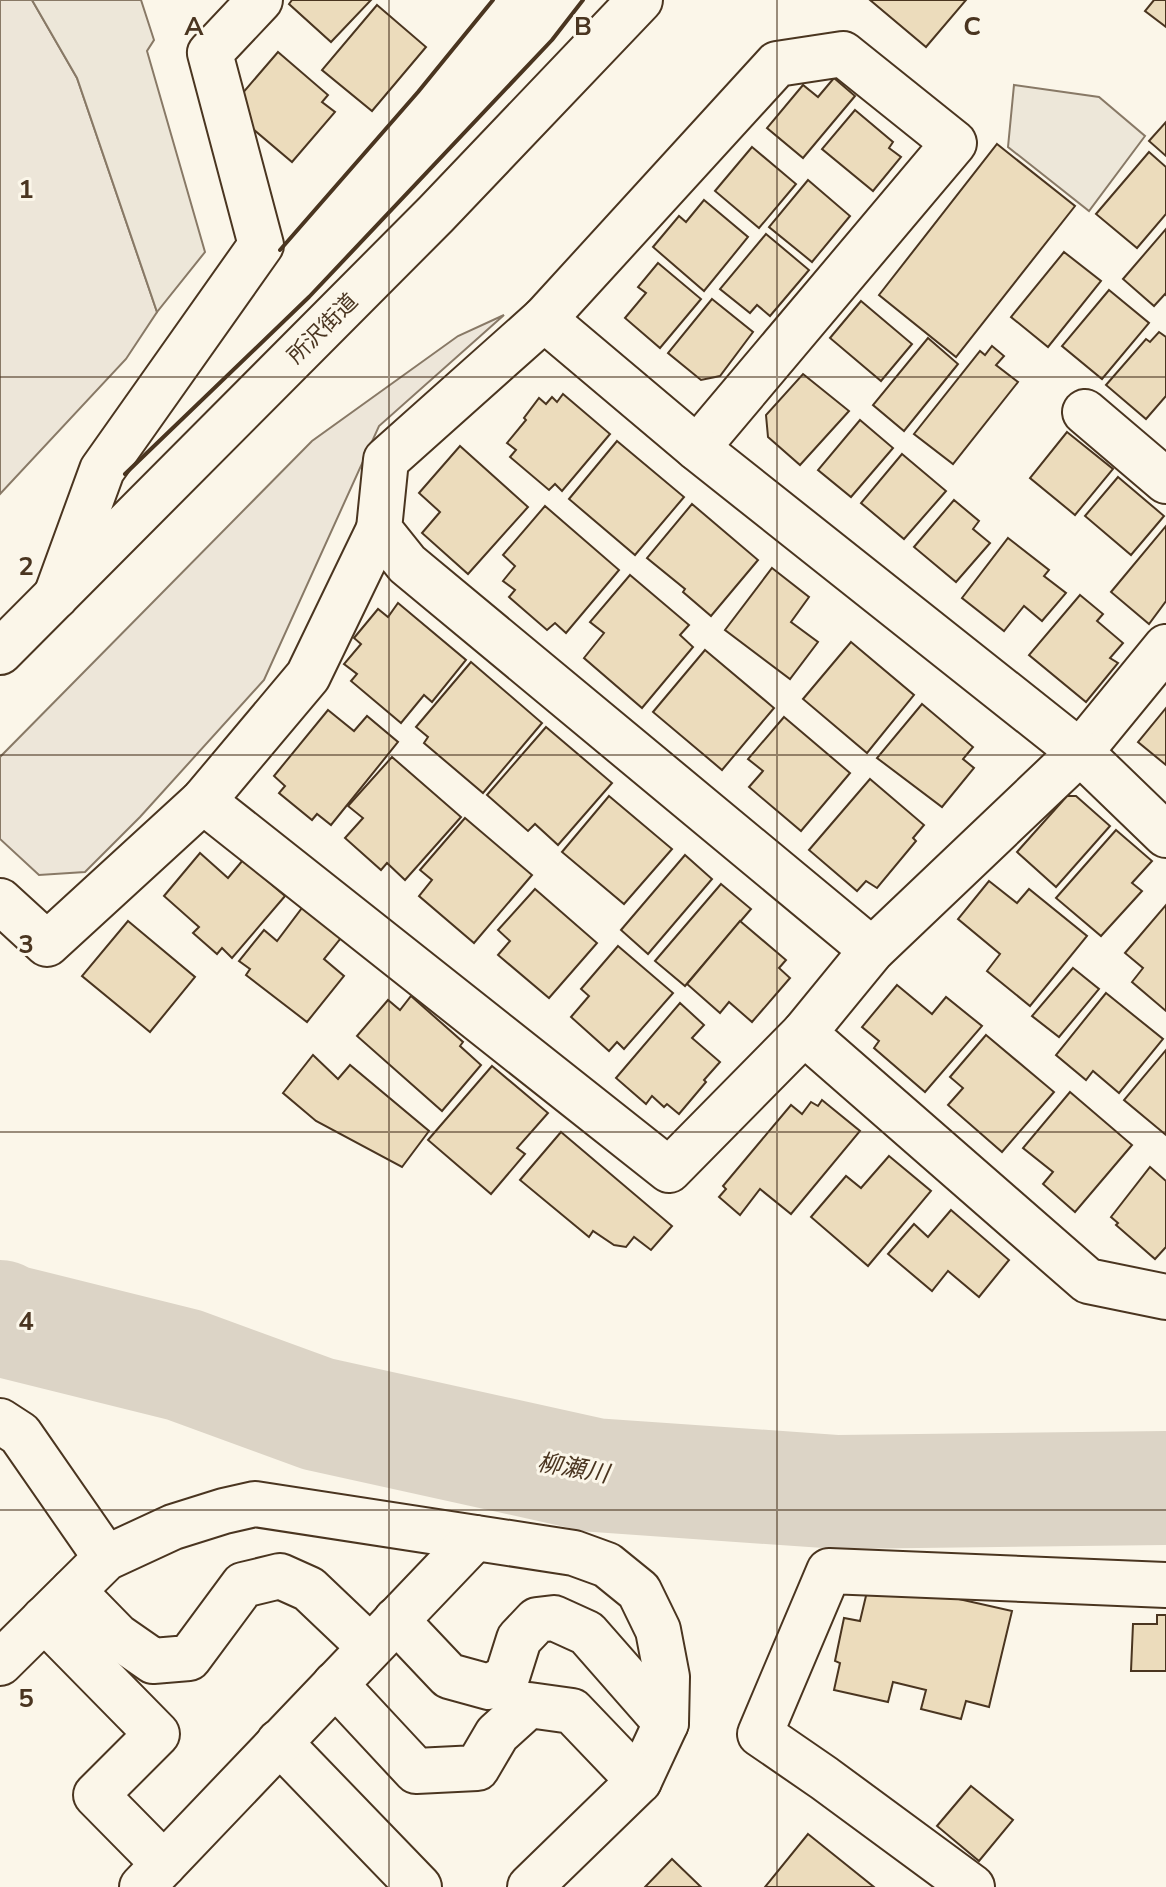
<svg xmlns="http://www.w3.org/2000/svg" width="1166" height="1887" font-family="'Nunito Sans','Noto Sans JP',sans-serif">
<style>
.green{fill:#ede6d9;stroke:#887966;stroke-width:2}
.parking{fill:#ede7d9;stroke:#887966;stroke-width:2}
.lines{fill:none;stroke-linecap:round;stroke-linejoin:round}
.river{stroke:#dcd4c6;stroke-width:114}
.building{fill:#ecdcbc;stroke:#4a3520;stroke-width:2}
.minor-casing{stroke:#4a3520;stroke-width:48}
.major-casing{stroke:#4a3520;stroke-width:48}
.minor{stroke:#fbf6e9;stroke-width:44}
.major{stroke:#fbf6e9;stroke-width:44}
.wall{stroke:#4a3520;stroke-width:4}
.grid{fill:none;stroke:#4a3520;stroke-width:2;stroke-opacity:0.55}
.labels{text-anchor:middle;stroke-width:6;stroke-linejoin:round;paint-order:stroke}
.street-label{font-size:22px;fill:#4a3520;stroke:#fbf6e9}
.water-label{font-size:24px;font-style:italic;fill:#4a3520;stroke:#fbf6e9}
.grid-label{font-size:26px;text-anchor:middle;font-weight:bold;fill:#4a3520;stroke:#fbf6e9;stroke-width:6;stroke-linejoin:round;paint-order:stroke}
</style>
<rect width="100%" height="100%" fill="#fbf6e9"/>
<g class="green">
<polygon points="0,0 32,0 77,78 157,312 126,359 0,494"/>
<polygon points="504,315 379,426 264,680 140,817 85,872 39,875 0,839 0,757 312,441 458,336"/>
</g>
<g class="parking">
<polygon points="32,0 141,0 154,40 147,51 205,252 157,312 77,78"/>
<polygon points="1014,85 1099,97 1145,136 1089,211 1008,147"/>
</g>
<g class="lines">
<polyline class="river" points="0,1317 7,1321 184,1365 318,1414 594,1475 838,1492 1166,1488"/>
</g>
<g class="building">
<polygon points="292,0 371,0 331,42 289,4"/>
<polygon points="870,0 966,0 926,47"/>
<polygon points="1154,0 1166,0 1166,27 1145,11"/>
<polygon points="377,5 426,47 372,111 322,70"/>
<polygon points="278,52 328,95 322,102 335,112 292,162 240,118 235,102"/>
<polygon points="834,78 855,96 803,158 767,128 803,85 818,97"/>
<polygon points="855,110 893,142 889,148 901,157 873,191 822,149"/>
<polygon points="1166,122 1166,156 1149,141"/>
<polygon points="997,144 1075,206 956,357 879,295"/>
<polygon points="752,147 796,184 759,228 715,191"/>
<polygon points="1149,152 1166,167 1166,214 1137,248 1096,214"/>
<polygon points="808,180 850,216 812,262 769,227"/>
<polygon points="704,200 748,237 704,291 653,247 679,216 686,222"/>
<polygon points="1166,229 1166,295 1165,294 1154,306 1123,279"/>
<polygon points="766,234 809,270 770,316 757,305 750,313 720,289"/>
<polygon points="1064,252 1101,281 1048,347 1011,317"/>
<polygon points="658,263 701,299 660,348 625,318 646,293 638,287"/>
<polygon points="1109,290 1149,323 1102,379 1062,346"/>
<polygon points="712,299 753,332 720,376 701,380 668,353"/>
<polygon points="861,301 912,344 881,381 830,338"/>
<polygon points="1159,332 1166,337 1166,396 1146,419 1106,385 1146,339 1150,342"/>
<polygon points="928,338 958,364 904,431 873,405"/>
<polygon points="992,346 1004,356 996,365 1018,382 953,464 914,434 980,351 985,355"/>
<polygon points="803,374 849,411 800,465 768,437 766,415"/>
<polygon points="563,394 610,434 562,491 555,484 549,490 510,457 516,450 507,443 526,420 524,418 539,398 546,404 552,397 557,402"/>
<polygon points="860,420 893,448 851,497 818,470"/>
<polygon points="1067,432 1113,469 1075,515 1030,478"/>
<polygon points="617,441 684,497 635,555 569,499"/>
<polygon points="460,446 528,507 468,574 422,533 440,512 419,493"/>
<polygon points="902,454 946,491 904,539 861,503"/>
<polygon points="1118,477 1164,516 1131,555 1085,516"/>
<polygon points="954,500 979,521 973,529 990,543 956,582 914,547"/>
<polygon points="692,504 758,560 711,616 683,592 685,589 647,558"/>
<polygon points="545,506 619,570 566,633 555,623 547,630 509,597 515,590 503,581 515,566 503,555"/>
<polygon points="1166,526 1166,601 1149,624 1111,592"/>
<polygon points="1008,538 1049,570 1044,576 1066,593 1042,621 1024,606 1004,631 962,598"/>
<polygon points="772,568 809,597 791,622 818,642 790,679 725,630"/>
<polygon points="630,575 689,625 680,635 693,647 642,708 584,658 604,633 590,622"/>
<polygon points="1080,595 1103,614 1097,621 1123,643 1110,658 1118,663 1086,702 1029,655"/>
<polygon points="398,603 466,660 432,702 424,695 401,723 351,681 357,674 344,664 361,644 354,638 378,609 388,617"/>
<polygon points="851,642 914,695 867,753 803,699"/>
<polygon points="705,650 774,708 722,770 653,712"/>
<polygon points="471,662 542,723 483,793 424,743 428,737 416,727"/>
<polygon points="922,704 973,747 963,759 974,768 942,807 877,758"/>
<polygon points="1166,708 1166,765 1138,742"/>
<polygon points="328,710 354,731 367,716 398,742 331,825 317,814 312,820 279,793 285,786 274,776"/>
<polygon points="784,717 850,773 801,831 749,787 763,771 748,759"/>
<polygon points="546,727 612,783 558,845 535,824 528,831 487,795"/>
<polygon points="392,757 461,817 405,880 387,863 381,870 345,838 363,818 348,806"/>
<polygon points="870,779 924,825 913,838 916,841 877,888 866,881 857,891 809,850"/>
<polygon points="609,796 672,849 624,904 562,852"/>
<polygon points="1067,796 1076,796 1110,826 1056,887 1017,852"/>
<polygon points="465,818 532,875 474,943 419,896 432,880 420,870"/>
<polygon points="1116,830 1152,861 1132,883 1142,891 1101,936 1056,898"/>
<polygon points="200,853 228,878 243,860 285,896 232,958 222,948 217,954 193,933 199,927 164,896"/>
<polygon points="685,855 712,879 648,954 621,930"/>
<polygon points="989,881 1017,903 1029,889 1087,936 1030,1006 987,971 1000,954 958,919"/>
<polygon points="721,884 751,909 685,986 655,961"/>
<polygon points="535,889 597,943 549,998 498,955 510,941 498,930"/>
<polygon points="1166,905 1166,1011 1132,982 1143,968 1125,953"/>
<polygon points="302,908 341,938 324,959 344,976 307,1022 246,975 250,969 239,961 264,930 277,941"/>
<polygon points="128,921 195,977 150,1032 82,976"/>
<polygon points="740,921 786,960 779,968 790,978 752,1022 729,1002 720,1013 687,984"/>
<polygon points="618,946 673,993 624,1049 617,1042 609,1051 571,1017 589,996 581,989"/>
<polygon points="1073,968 1099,989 1059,1037 1032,1016"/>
<polygon points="897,985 932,1014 946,997 982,1026 925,1092 874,1048 879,1041 862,1027"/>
<polygon points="1106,993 1163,1039 1119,1093 1093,1071 1086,1080 1056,1055"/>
<polygon points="411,996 463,1042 460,1046 481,1065 442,1111 357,1036 388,1000 400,1010"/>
<polygon points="680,1003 704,1025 692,1038 720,1062 704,1080 706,1082 679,1114 667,1104 664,1107 652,1096 646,1104 616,1078"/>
<polygon points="986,1035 1054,1092 1002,1152 948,1105 963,1088 950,1077"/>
<polygon points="1166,1050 1166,1135 1124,1100"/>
<polygon points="313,1055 338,1079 350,1065 429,1131 402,1167 316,1121 283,1093"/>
<polygon points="492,1066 548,1113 517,1148 525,1154 491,1194 428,1140"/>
<polygon points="1070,1092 1132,1145 1075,1212 1043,1184 1053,1172 1023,1148"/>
<polygon points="822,1100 860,1131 791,1214 760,1189 740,1215 719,1197 726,1189 723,1186 791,1105 802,1114 811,1102 818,1106"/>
<polygon points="561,1132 672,1226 651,1250 634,1237 626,1247 614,1245 593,1231 589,1237 520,1180"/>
<polygon points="889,1156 931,1191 868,1266 811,1217 846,1176 861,1188"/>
<polygon points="1150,1167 1166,1181 1166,1247 1155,1259 1116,1225 1118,1223 1111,1217"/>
<polygon points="951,1210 1009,1260 979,1297 948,1271 932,1291 888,1254 914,1224 928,1237"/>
<polygon points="870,1579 1012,1611 989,1707 966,1701 961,1719 921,1709 926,1690 893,1682 888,1702 834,1690 840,1663 835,1661 844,1618 860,1621"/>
<polygon points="1157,1615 1166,1615 1166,1671 1131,1671 1133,1624 1157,1624"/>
<polygon points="971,1786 1013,1820 979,1861 937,1826"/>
<polygon points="808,1834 874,1887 765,1887"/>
<polygon points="672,1859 701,1887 645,1887"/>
</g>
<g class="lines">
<g class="minor-casing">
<g id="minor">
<polyline points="544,319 777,64 843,54 954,143 697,448"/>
<polyline points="1085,412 1166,481"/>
<polyline points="56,596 102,470 261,245 210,53 260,0"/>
<polyline points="1166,647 1080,752 872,950 804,1033 1088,1281 1166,1297"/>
<polyline points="203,801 669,1170 804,1033"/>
<polyline points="0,901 47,944 203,801 308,676 379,529"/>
<polyline points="872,950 407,564 379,529 386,460 544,319 697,448 1080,752 1166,835"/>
<polyline points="0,1421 20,1434 106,1558"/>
<polyline points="73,1591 117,1636 153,1661 189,1658 243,1585 280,1576 309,1589 370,1647"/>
<polyline points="44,1619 157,1734 96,1795 164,1864"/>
<polyline points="396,1620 449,1676 489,1687 507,1677 519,1639 537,1620 554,1618 587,1633 666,1723"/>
<polyline points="0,1663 106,1558 173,1527 224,1511 255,1504 574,1553 607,1565 639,1591 658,1630 667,1677 666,1723 639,1781 530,1887"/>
<polyline points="335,1684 416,1771 477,1768 497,1734 529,1705 572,1711 639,1781"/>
<polyline points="279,1742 419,1887"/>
<polyline points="142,1887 475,1538"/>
<polyline points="972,1887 824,1778 760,1734 829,1571 1166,1585"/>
</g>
</g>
<g class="major-casing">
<polyline id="major" points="0,652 436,214 640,0"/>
</g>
<use href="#minor" class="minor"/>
<use href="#major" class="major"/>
<g class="wall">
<polyline points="280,250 418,92 493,0"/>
<polyline points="125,474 309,297 552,40 583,0"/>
</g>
</g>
<path class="grid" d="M 389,0 L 389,1887M 777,0 L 777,1887M 0,377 L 1166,377M 0,755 L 1166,755M 0,1132 L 1166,1132M 0,1510 L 1166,1510"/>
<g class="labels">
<g class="street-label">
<text transform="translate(322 328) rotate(-45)" y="8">所沢街道</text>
</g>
<g class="water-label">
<text transform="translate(573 1468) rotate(10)" y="8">柳瀬川</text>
</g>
</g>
<g class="grid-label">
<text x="194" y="35">A</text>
<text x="583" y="35">B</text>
<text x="972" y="35">C</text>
<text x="26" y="198">1</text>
<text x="26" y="575">2</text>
<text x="26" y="953">3</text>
<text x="26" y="1330">4</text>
<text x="26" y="1707">5</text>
</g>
</svg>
